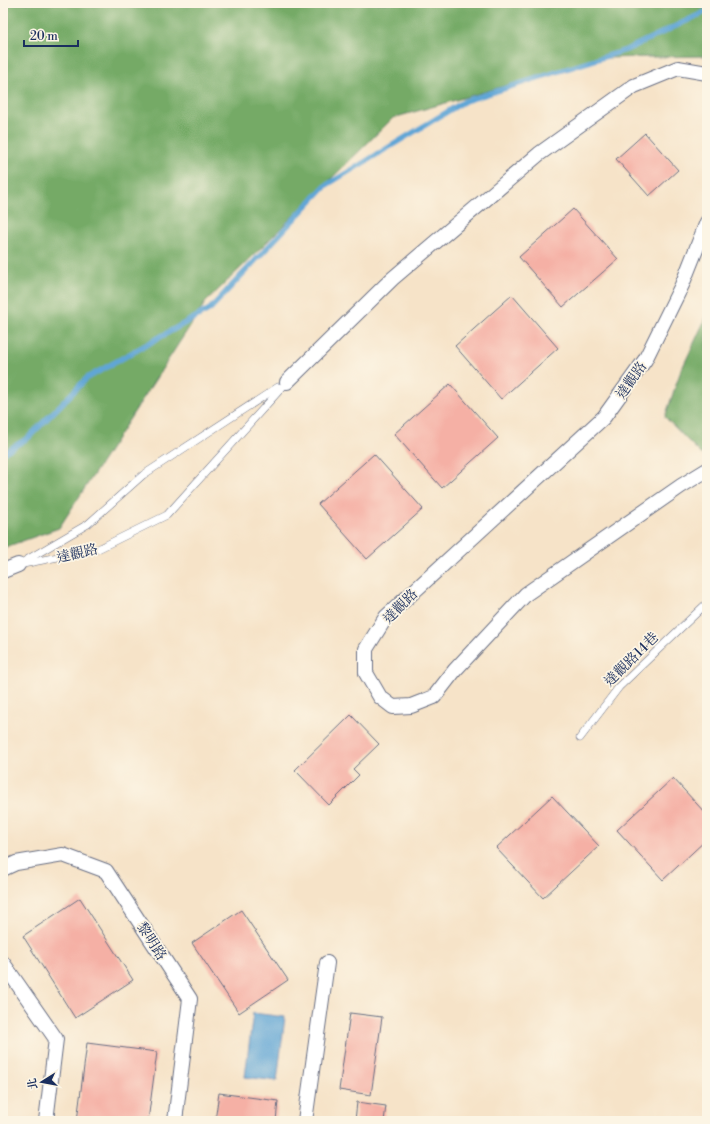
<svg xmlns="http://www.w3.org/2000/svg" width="710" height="1124" font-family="'Libre Bodoni','Noto Serif TC',serif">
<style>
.forest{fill:#75aa66;stroke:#486c62}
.water{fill:#61a6d6;stroke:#3e6a9a}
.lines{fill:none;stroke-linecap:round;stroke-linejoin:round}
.stream{stroke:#61a6d6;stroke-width:5.5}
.building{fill:#f5b0a5}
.lane-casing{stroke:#686e83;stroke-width:8}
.street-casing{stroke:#686e83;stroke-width:16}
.path{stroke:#686e83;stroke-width:2.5;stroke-dasharray:3 3;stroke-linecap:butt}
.lane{stroke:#fff;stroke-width:7}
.street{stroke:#fff;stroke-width:14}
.labels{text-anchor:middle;stroke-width:3.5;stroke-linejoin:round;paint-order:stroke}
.street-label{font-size:14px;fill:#1b2f5e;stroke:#fcf5e5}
</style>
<rect width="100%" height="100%" fill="#fcf5e5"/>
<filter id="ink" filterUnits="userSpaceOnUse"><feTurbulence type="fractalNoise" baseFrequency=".025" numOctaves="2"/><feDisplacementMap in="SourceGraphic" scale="8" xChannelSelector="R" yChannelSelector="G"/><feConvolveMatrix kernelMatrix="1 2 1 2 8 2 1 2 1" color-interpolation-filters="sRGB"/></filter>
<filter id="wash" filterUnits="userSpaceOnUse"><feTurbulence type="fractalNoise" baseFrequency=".012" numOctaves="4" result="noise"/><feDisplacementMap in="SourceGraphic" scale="16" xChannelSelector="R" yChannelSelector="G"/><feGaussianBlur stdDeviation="0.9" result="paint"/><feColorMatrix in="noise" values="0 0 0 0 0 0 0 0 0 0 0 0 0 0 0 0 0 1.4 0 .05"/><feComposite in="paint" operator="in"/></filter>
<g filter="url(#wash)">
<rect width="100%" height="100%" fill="#f6e3c8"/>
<g class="forest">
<polygon points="3,3 707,3 707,56 603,58 393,118 205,303 59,528 3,548"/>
<polygon points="707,315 707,452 702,455 665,417 680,373"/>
</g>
<polygon class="water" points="253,1013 285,1017 277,1081 245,1077"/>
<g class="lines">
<polyline class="stream" points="3,453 28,438 87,378 210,309 325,186 465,101 626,50 707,11"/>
</g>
<g id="blocks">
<g class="building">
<polygon points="645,133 678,170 649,196 616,159"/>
<polygon points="573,209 618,259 563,307 519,257"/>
<polygon points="512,295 558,348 501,399 455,346"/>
<polygon points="450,384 498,438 442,488 394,434"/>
<polygon points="374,454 423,509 367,559 318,504"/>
<polygon points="351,715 379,744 353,769 359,775 329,805 295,770"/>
<polygon points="673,778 707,815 707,839 663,880 617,830"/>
<polygon points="552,796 599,846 543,898 496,848"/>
<polygon points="80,898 133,980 75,1018 23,936"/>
<polygon points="241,910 288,980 239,1013 192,943"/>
<polygon points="350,1013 382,1017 371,1095 339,1090"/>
<polygon points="87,1043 157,1052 148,1121 77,1121"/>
<polygon points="219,1093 278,1101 276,1121 215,1121"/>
<polygon points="357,1102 386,1106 384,1121 355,1121"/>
</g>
</g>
</g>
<g filter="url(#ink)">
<use href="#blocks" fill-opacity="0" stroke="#686e83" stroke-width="1"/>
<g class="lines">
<g class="lane-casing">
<g id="lane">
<polyline points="23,562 88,524 143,475 278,387"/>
<polyline points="18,565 98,549 167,515 287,382"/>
<polyline points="580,738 619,687 707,603"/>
</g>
</g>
<g class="street-casing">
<g id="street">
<polyline points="707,222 682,285 645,360 604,417 386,617 366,649 366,673 380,697 393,707 411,706 434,697 455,670 526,594 681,486 707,470"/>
<polyline points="287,382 392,279 539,154 634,86 678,68 707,73"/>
<polyline points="3,571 18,565"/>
<polyline points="3,869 16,863 63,855 106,871 190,999 175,1121"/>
<polyline points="3,963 56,1039 46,1121"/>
<polyline points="305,1121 327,963"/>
</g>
</g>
<polyline class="path" points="153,3 164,3"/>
<use href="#lane" class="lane"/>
<use href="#street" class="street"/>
</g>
</g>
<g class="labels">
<g class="street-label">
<text transform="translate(631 380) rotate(-55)" y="5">達觀路</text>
<text transform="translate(77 553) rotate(-13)" y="5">達觀路</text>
<text transform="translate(400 606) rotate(-45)" y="5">達觀路</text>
<text transform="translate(631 659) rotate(-45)" y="5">達觀路14巷</text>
<text transform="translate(152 941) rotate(57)" y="5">黎明路</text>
</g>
</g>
<rect width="710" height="1124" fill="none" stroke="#fcf5e5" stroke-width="16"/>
<g transform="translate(42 1082) rotate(259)" stroke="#fcf5e5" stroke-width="3" paint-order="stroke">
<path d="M0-3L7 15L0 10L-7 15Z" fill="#1b2f5e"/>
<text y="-6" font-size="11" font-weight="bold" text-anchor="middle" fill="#1b2f5e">北</text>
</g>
<path d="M24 40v6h54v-6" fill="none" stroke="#1b2f5e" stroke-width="2"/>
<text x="30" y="40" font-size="12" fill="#1b2f5e" stroke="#fcf5e5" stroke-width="3" paint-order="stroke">20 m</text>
</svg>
